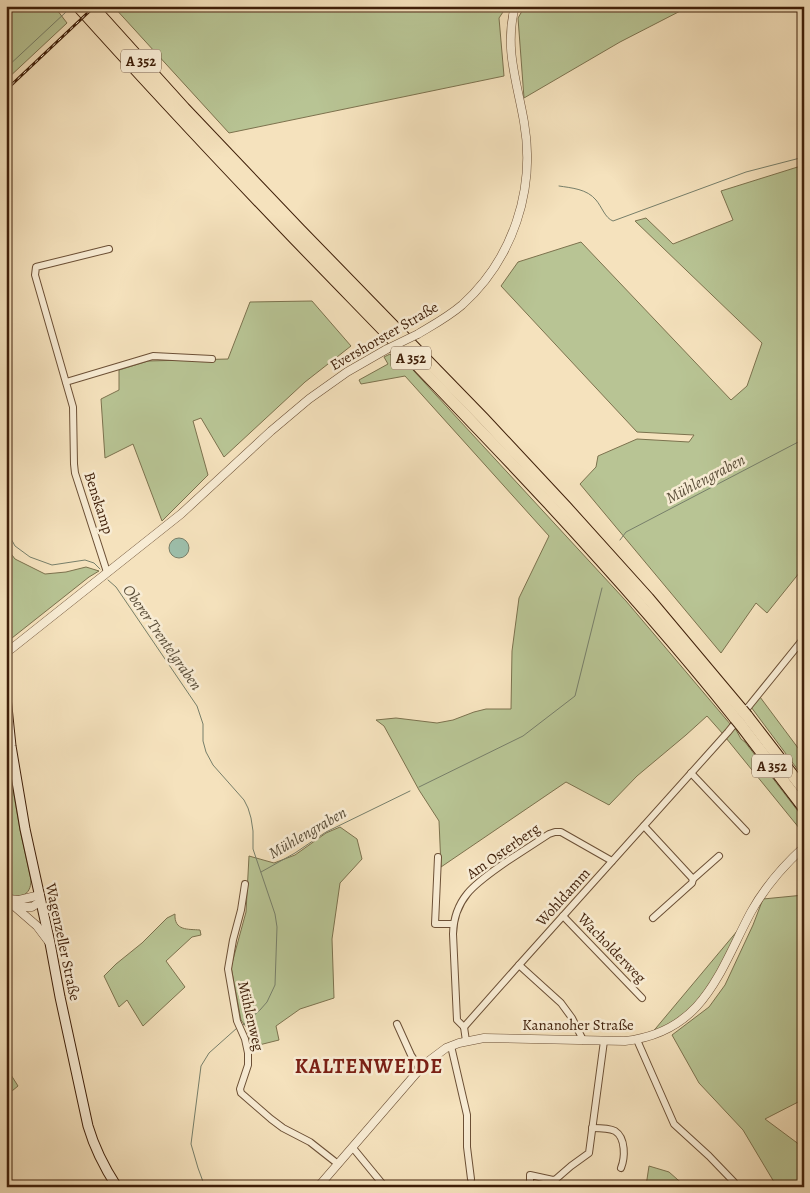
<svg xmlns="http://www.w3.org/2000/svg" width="810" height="1193" font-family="Alegreya,serif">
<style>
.green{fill:#b8c494;stroke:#7c724e}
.water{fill:#9dbfab;stroke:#777f6a}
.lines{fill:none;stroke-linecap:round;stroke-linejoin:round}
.stream{stroke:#777f6a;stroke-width:1}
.minor-casing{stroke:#6c5036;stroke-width:8}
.tertiary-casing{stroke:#6c5036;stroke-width:9}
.secondary-casing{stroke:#3f1f09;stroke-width:11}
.motorway-casing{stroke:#3f1f09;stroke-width:13}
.minor{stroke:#f8ecd4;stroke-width:6}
.tertiary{stroke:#f8ecd4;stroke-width:8}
.secondary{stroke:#f8ecd4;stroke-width:9}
.motorway{stroke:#f5e2bd;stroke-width:11}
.rail-casing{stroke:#3f1f09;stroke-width:3}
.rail{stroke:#f8ecd4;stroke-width:1;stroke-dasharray:4;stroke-linecap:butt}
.tertiary-bridge-casing{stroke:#6c5036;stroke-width:9;stroke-linecap:butt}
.motorway-bridge-casing{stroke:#3f1f09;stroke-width:13;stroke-linecap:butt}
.tertiary-bridge{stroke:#f8ecd4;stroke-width:8}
.motorway-bridge{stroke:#f5e2bd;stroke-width:11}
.labels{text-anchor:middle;stroke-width:5;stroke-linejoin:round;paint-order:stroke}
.shield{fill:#f8ecd4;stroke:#765c46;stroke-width:1}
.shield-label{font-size:14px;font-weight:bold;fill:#3f1f09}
.street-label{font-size:15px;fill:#3f1f09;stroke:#f8ecd4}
.water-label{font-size:16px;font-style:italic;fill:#5b4f3a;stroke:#f8ecd4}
.district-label{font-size:20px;font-weight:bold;letter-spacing:1px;fill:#7a1f14;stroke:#f8ecd4}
</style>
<rect width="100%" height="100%" fill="#f5e2bd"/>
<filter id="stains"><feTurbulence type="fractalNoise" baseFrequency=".004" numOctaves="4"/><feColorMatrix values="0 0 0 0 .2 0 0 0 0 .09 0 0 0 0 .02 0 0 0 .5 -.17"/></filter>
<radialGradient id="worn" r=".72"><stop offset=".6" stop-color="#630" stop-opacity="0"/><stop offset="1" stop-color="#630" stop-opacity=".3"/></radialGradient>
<g class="green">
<polygon points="6,6 54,6 67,23 6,80"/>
<polygon points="113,6 507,6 499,18 504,76 229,133"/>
<polygon points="525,6 690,6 620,42 524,98 518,18"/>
<polygon points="804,165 804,575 800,572 767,613 756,603 721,653 580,484 596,467 598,456 637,439 689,442 694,435 637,432 501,286 518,262 581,242 731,400 747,386 762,343 635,221 646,218 673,244 733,220 721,191"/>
<polygon points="312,301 351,346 305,382 224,457 201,418 193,421 208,475 162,521 133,444 105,458 101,399 119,390 119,370 148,361 228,359 250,302"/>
<polygon points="390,354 396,361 401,358 412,369 626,601 731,725 723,734 707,716 686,735 637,776 609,805 566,782 441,867 439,821 419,790 384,726 376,720 396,718 437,723 453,720 474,712 486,709 511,709 512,651 519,598 549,536 405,376 361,384 359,380 388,364 384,357"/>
<polygon points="6,547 15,559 45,574 66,572 86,567 99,571 89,577 12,638 6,639"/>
<polygon points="760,697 804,756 804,778 751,707"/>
<polygon points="735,728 741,739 745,742 804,819 804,834 726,738"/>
<path d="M 6,749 L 20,830 L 31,880 C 31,896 19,900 6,892 Z"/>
<polygon points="340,827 357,839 362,859 340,883 332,939 334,998 300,1009 276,1026 279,1040 259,1045 252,1051 247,1028 241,1020 231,967 246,912 249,856 274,863 295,855 326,833"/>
<polygon points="804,895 804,1099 765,1119 804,1148 804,1187 777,1187 743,1130 699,1083 672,1035 709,1007 725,985 753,925 763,899"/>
<path d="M 175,914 C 174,931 188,929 200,930 L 201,935 L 192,937 L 166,961 L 185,987 L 143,1026 L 127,1000 L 119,1007 L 104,976 L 116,964 L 142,943 L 167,918 Z"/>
<polygon points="738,930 716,977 702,996 679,1019 651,1034"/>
<polygon points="6,1067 18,1086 6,1096"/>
<polygon points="649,1166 669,1172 686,1187 644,1187 646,1186"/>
</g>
<circle class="water" cx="179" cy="548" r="10"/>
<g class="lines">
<g class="stream">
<polyline points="6,68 66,12"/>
<path d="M 559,186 C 572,188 587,189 596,200 C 602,207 605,218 613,221 L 746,172 L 804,157"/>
<polyline points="6,526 9,535 15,546 30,557 52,565 85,560 94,563 100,569"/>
<polyline points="620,540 626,532 804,439"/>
<polyline points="108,580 116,587 197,706 203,724 203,741 206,752 213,765 244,800 248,808 251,818 253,831 253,849 275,914 277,927 275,985 267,1002 260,1010 243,1025"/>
<polyline points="419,787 523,736 575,696 602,588"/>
<polyline points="261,872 295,853 326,832 410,791"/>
<polyline points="205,1187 198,1168 191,1144 201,1066 209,1053 237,1028"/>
</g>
<g class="minor-casing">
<g id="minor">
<polyline points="66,382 153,356 212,359"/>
<polyline points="108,572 106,569 75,473 74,464 73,407 35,275 36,267 109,249"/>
<polyline points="798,647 804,653"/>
<polyline points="691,773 746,831"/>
<polyline points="644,826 693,879"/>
<polyline points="438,857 435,924 453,924"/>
<polyline points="245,884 241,910 233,940 228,969 237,1021 245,1039 248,1053 248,1065 240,1089 241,1093 271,1119 283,1128 310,1142 338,1164"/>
<polyline points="563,916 642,998"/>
<polyline points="653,918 692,883 693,879 719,856"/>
<polyline points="519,965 561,1003 572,1018 583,1040"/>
<polyline points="397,1024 411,1055 420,1069"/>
<polyline points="464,1027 519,965 728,732 804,638"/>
<path d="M 464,1027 L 457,1020 L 453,934 C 454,896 478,882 506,862 C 520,853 535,843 549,834 L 555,832 L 561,832 L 612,861"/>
<polyline points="464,1027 466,1041"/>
<polyline points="637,1040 674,1124 709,1156 734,1182 735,1187"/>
<polyline points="451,1046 467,1115 467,1147 471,1179"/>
<path d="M 592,1128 C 599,1128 609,1128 615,1131 C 626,1138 625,1158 621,1168"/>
<polyline points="353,1148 385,1187"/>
<polyline points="530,1187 530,1175 553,1180 556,1179 571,1166 589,1153 604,1041"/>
</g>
</g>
<g class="tertiary-casing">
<g id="tertiary">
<path d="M 418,334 C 433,325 448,317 462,305 C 513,259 536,189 524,122 C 517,81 504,49 515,6"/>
<polyline points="6,653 181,514 271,431 309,399 347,372 387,349"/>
<polyline points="6,899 37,926 49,942"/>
<polyline points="7,899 19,900 40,895"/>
<polyline points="17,907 32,907 41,901"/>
<path d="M 318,1187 L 420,1069 L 430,1060 L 446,1048 L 459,1043 L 484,1038 L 625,1041 C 704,1032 719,972 751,912 C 765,887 783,866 804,847"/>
</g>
</g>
<g class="secondary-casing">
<path id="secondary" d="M 6,697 L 11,746 L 25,829 L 50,943 L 60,997 L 88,1126 C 95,1150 104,1167 117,1187"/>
</g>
<g class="motorway-casing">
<g id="motorway">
<path d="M 78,6 C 149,85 221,162 294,238 C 445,394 599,548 735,718"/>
<polyline points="92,6 184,108 300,230 483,418 566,507 648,598 742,710"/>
<polyline points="747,716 804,790"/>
<polyline points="740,724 804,808"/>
</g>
</g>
<use href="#minor" class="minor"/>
<use href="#tertiary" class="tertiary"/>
<use href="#secondary" class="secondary"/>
<use href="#motorway" class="motorway"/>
<g class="rail-casing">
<polyline id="rail" points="6,90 95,6"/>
</g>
<use href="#rail" class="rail"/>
<g class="tertiary-bridge-casing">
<polyline id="tertiary-bridge" points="387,349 418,334"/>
</g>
<g class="motorway-bridge-casing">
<g id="motorway-bridge">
<polyline points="742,710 747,716"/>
<polyline points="735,718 740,724"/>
</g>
</g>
<use href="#tertiary-bridge" class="tertiary-bridge"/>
<use href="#motorway-bridge" class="motorway-bridge"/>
</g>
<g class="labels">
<g class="shield">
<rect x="121" y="49.5" width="40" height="23" rx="4"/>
<rect x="391" y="346.5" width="40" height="23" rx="4"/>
<rect x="752" y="754.5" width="40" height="23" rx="4"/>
</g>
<g class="shield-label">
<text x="141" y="66">A 352</text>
<text x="411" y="363">A 352</text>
<text x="772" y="771">A 352</text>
</g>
<g class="street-label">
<text transform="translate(384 336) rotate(-30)" y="5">Evershorster Straße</text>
<text transform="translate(99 503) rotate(72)" y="5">Benskamp</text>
<text transform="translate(503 851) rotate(-35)" y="5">Am Osterberg</text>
<text transform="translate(563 897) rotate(-48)" y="5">Wohldamm</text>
<text transform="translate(63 942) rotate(78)" y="5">Wagenzeller Straße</text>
<text transform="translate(612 948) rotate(46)" y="5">Wacholderweg</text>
<text transform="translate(251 1016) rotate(77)" y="5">Mühlenweg</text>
<text x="578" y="1030">Kananoher Straße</text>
</g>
<g class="water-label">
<text transform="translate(705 478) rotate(-28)" y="6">Mühlengraben</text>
<text transform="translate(163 637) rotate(55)" y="6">Oberer Trentelgraben</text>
<text transform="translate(307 832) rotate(-30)" y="6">Mühlengraben</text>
</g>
<g class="district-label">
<text x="369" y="1073">KALTENWEIDE</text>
</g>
</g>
<rect width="810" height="1193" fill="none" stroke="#f5e2bd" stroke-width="25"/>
<rect x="8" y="8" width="795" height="1178" fill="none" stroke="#3f1f09" stroke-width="2.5"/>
<rect x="12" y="12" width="785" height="1168" fill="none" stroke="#3f1f09"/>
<rect width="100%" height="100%" filter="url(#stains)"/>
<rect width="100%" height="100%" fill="url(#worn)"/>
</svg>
